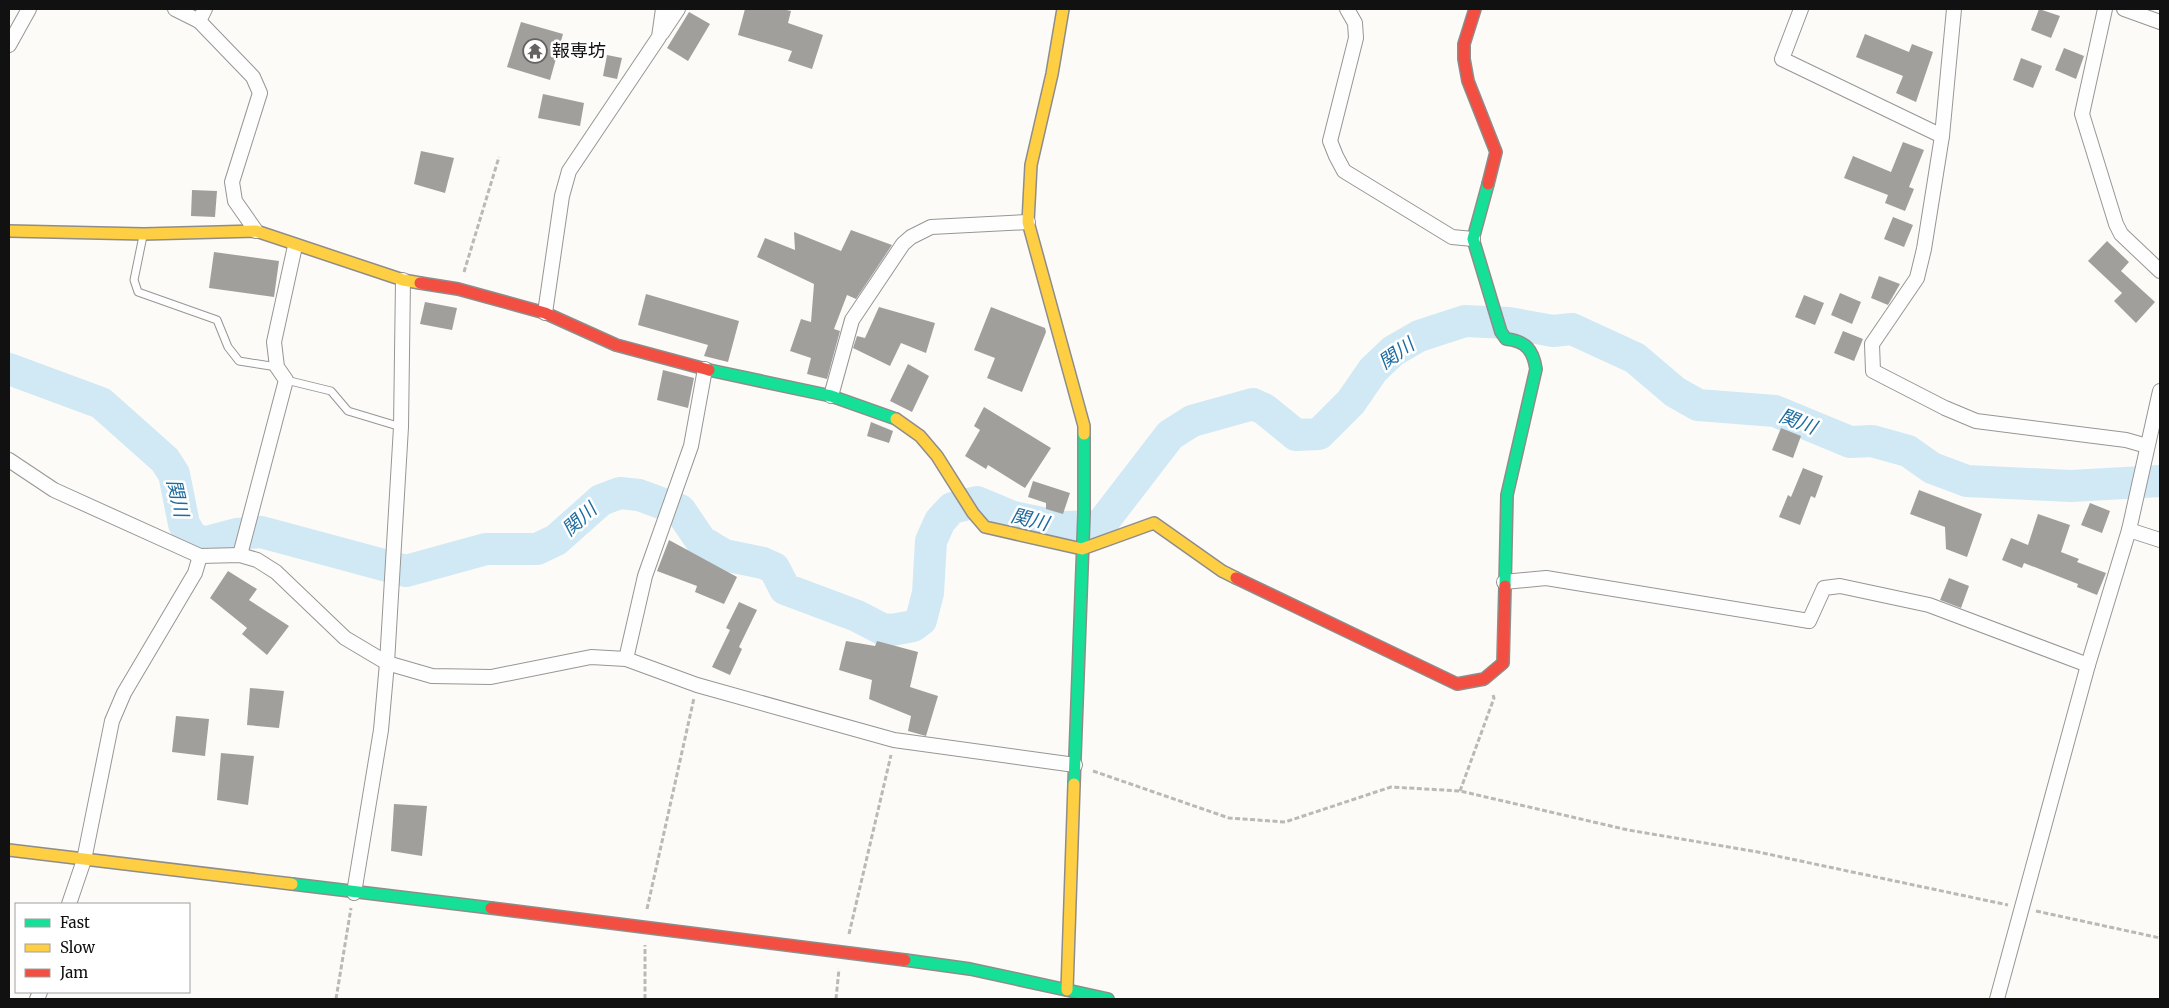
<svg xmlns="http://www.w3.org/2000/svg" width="2169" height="1008" font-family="Merriweather,'Noto Sans JP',serif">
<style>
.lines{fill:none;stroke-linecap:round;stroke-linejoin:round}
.river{stroke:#d0e9f5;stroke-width:32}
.building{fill:#a19f9c}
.lane-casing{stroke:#979695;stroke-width:9}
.street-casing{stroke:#979695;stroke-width:16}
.fast-casing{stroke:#8e8d8b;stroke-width:14}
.slow-casing{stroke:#8e8d8b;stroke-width:14}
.jam-casing{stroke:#8e8d8b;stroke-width:14}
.path{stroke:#b9b9b8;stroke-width:3;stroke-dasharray:5 2.5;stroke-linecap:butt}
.lane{stroke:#fffefe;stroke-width:7}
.street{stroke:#fffefe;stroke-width:14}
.fast{stroke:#16e098;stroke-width:11}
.slow{stroke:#ffcf43;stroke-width:11}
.jam{stroke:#f24e42;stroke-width:11}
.labels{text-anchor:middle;stroke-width:5;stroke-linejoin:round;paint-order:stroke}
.poi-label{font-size:18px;fill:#111;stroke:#fff;text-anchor:start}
.water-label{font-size:19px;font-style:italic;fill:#1d6ca0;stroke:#fff}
</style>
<rect width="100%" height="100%" fill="#fdfbf7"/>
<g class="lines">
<polyline class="river" points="9,369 101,403 165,460 174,474 184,524 191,536 203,543 237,534 261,532 406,571 486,549 537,549 556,540 601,500 620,493 639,495 680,510 701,541 724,555 763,563 774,568 785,589 857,616 882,629 892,630 913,626 921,620 928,593 931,541 940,521 952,508 977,502 1013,517 1062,527 1100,526 1170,435 1192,421 1253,404 1264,409 1296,435 1319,434 1351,402 1373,370 1393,351 1419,336 1465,321 1509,323 1553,331 1572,329 1635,358 1675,392 1698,405 1775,411 1850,442 1872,441 1908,451 1932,468 1967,481 2071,486 2160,481"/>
</g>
<g class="building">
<polygon points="745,9 782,9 791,11 788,23 823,35 812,69 788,61 792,51 738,35"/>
<polygon points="2039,9 2060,16 2051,38 2031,30"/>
<polygon points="689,12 710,24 688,61 667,48"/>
<polygon points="521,22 563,34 550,80 507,67"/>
<polygon points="1865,34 1909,52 1912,44 1933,52 1916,102 1896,93 1903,76 1856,57"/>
<polygon points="2064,48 2084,56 2076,79 2055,70"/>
<polygon points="607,55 622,58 617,79 603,76"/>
<polygon points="2021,58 2042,66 2033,88 2013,80"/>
<polygon points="543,94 584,103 580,126 538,118"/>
<polygon points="1903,142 1924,150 1909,187 1914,189 1905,211 1885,203 1888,195 1844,178 1853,156 1891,172"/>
<polygon points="421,151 454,158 445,193 414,184"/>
<polygon points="192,190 217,191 215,217 191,216"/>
<polygon points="1893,217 1913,225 1904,247 1884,239"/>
<polygon points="851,230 892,245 856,299 847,295 834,329 840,331 827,379 807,374 811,358 790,351 801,319 811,322 814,284 757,257 765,238 795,250 794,232 841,251"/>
<polygon points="2107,241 2129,262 2121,271 2155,302 2136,323 2114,301 2122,293 2088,261"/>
<polygon points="214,252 279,261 274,297 209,288"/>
<polygon points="1879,276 1900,284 1888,305 1871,298"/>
<polygon points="1840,293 1861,302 1852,324 1831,315"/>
<polygon points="646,294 739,321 728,362 704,356 708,345 638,325"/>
<polygon points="1804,295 1824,303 1815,325 1795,317"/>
<polygon points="425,302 457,308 452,330 420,324"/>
<polygon points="879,307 935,323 926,353 901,343 890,366 853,348 857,336 865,338"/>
<polygon points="991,307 1045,328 1046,332 1022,392 987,378 995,358 974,350"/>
<polygon points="1843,331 1863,339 1854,361 1834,353"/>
<polygon points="908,364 929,376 912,412 890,401"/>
<polygon points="663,370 694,378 688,408 657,400"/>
<polygon points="984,407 1051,448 1025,488 988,465 986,469 965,456 980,430 974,426"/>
<polygon points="871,422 893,431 889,443 867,436"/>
<polygon points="1781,428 1801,436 1793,458 1772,450"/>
<polygon points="1803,468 1823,476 1815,498 1811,496 1800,525 1779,517 1788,495 1791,497"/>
<polygon points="1033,481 1070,493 1063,514 1046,509 1046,503 1028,497"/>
<polygon points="1919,490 1982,514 1967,557 1946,549 1945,527 1910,514"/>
<polygon points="2090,503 2110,511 2102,533 2081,525"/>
<polygon points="2038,514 2070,525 2061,552 2079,559 2077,562 2106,573 2097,595 2077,587 2078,584 2024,563 2022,568 2002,560 2011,538 2028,545"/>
<polygon points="669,540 737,577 724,604 695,592 697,586 657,571"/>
<polygon points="228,571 257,589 249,600 289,626 267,655 242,634 247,628 210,598"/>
<polygon points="1949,578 1969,586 1961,608 1940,600"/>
<polygon points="739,602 757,610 739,647 742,649 730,675 712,667 730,630 726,628"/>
<polygon points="846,641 875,646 877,641 918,652 910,687 938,696 926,736 908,731 911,716 869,699 872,680 839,670"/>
<polygon points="250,688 284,691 279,728 247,725"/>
<polygon points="176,716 209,719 205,756 172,752"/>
<polygon points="221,753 254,756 248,805 217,800"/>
<polygon points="394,804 427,806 422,856 391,851"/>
</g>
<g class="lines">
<g class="lane-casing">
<g id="lane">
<polyline points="143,236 134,280 138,292 217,320 228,347 239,361 277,367"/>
<polyline points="286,380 331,391 348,411 401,427"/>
</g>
</g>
<g class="street-casing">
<g id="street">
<polyline points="175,9 199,21 253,77 260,93 232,182 235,201 256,231"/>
<polyline points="1347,9 1355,23 1356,38 1330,141 1336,156 1344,171 1452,237 1473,239"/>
<polyline points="1801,9 1782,59 1942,136"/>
<polyline points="1954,9 1942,136 1924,249 1917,278 1872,344 1873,371 1945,408 1976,421 2126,440 2147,446"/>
<polyline points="2105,9 2082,114 2116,224 2121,234 2160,271"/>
<polyline points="2124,9 2160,22"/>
<polyline points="199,21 205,9"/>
<polyline points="662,33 678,9"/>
<polyline points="9,45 29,9"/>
<polyline points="545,313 562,196 569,171 659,37 663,9"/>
<polyline points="831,396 852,320 903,244 911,237 931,227 1028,222"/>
<polyline points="9,460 54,490 200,556 240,555 257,560 276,572 345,638 387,663 432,676 491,677 591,657 626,659 697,685 894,740 1075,765"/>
<polyline points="2129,530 2160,540"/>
<polyline points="240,555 286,380 277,367 274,342 295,246"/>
<polyline points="1504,582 1546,578 1809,621 1824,588 1840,586 1929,605 2088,665"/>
<polyline points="626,659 645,576 691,446 705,369"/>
<polyline points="354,893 381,730 387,663 401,427 403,280"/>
<polyline points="69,904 84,860 112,721 124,693 195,573 200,556"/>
<polyline points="37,999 40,992"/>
<polyline points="1997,999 2088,665 2129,530 2160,391"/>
</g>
</g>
<g class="fast-casing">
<g id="fast">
<path d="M 1488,184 L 1473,239 L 1501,332 L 1506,339 C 1526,341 1533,350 1536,369 L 1507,495 L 1505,586"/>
<polyline points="709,370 831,396 896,419"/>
<polyline points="1074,784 1084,514 1084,434"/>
<polyline points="292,884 491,908"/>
<polyline points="905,960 970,969 1108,999"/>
</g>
</g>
<g class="slow-casing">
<g id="slow">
<polyline points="1063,9 1052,74 1031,165 1028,222 1084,426 1084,434"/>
<polyline points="9,231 144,234 256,231 403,280 420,283"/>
<polyline points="896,419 920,436 937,456 973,513 985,527 1082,549 1154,523 1222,571 1236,578"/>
<polyline points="9,850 292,884"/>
<polyline points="1067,990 1074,784"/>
</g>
</g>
<g class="jam-casing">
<g id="jam">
<polyline points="1475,9 1464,44 1464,59 1468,81 1496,152 1488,184"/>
<polyline points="420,283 458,289 545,313 616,345 709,370"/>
<polyline points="1236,578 1457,684 1484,679 1503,663 1505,586"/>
<polyline points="491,908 905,960"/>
</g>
</g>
<g class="path">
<polyline points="464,272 499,157"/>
<polyline points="1093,771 1229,818 1285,822 1391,787 1460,791 1628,830 1758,852 2008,905"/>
<polyline points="1460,791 1494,698 1493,695"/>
<polyline points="647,909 694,698"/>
<polyline points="2036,911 2160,938"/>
<polyline points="849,934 891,755"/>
<polyline points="336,999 351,908"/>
<polyline points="645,999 645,945"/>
<polyline points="836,999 839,969"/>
</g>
<use href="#lane" class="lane"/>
<use href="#street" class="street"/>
<use href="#fast" class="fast"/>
<use href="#slow" class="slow"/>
<use href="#jam" class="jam"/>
</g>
<defs>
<g id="temple-ring" transform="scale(1.25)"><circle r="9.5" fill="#fff" stroke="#646362" stroke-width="1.5"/><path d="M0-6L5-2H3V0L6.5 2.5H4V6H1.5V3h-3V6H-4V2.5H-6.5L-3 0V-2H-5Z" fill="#646362"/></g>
</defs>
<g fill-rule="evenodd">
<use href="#temple-ring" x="535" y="51"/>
</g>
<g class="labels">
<g class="poi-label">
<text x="552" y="57">報専坊</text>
</g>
<g class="water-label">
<text transform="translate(1396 353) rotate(-35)" y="7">関川</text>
<text transform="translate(1798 421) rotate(21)" y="7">関川</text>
<text transform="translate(178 498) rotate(77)" y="7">関川</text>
<text transform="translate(579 519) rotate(-42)" y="7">関川</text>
<text transform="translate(1030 519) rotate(14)" y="7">関川</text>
</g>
</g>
<rect width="2169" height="1008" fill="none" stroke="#111111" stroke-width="20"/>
<rect x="15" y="903" width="175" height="90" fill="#ffffff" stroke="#a0a0a0"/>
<rect x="25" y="919" width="25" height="8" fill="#16e098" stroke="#a0a0a0"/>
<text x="60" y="928" font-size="15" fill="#111111">Fast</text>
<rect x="25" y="944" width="25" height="8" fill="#ffcf43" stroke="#a0a0a0"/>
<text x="60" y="953" font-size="15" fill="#111111">Slow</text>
<rect x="25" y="969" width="25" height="8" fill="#f24e42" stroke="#a0a0a0"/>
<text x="60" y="978" font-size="15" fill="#111111">Jam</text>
</svg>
